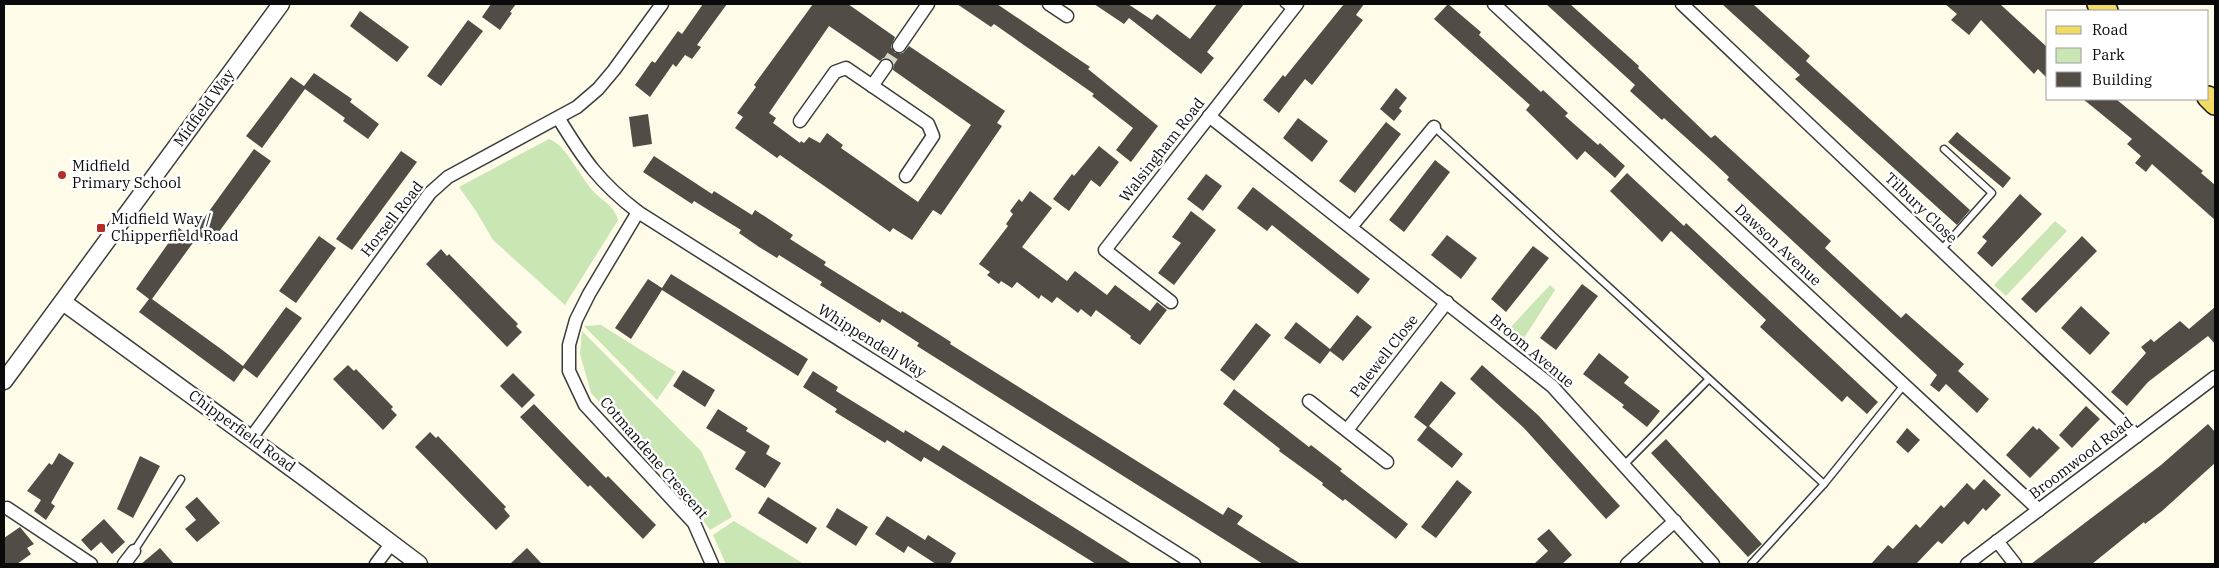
<svg xmlns="http://www.w3.org/2000/svg" width="2219" height="568" font-family="'IBM Plex Serif',serif">
<style>
.green{fill:#c9e6b4}
.building{fill:#524c47;fill-rule:evenodd}
.lines{fill:none;stroke-linecap:round;stroke-linejoin:round}
.minor-tunnel{stroke:#d9d8c7;stroke-width:12;stroke-dasharray:12 6;stroke-linecap:butt}
.service-casing{stroke:#3d3d3d;stroke-width:9}
.minor-casing{stroke:#3d3d3d;stroke-width:15}
.tertiary-casing{stroke:#3d3d3d;stroke-width:19}
.primary-casing{stroke:#1b1b1b;stroke-width:24}
.service{stroke:#fff;stroke-width:6}
.minor{stroke:#fff;stroke-width:12}
.tertiary{stroke:#fff;stroke-width:16}
.primary{stroke:#f3dc63;stroke-width:21}
.poi-dot{fill:#b32e29;stroke:#fff;stroke-width:2}
.labels{text-anchor:middle;stroke-width:5;stroke-linejoin:round;paint-order:stroke}
.street-label{font-size:15px;fill:#0a0a0a;stroke:#fff}
.poi-label{font-size:15px;fill:#0a0a0a;stroke:#fff;text-anchor:start}
</style>
<rect width="100%" height="100%" fill="#fefce8"/>
<g class="green">
<path d="M 549,139 C 567,145 580,179 596,194 C 605,202 615,208 618,220 L 565,305 L 493,240 L 476,211 L 459,187 Z"/>
<polygon points="2055,221 2067,231 2006,296 1994,285"/>
<polygon points="1550,285 1555,290 1522,341 1508,330"/>
<polygon points="601,325 676,372 657,400 584,326"/>
<polygon points="582,331 701,451 732,517 710,530 685,495 591,393 580,354"/>
<polygon points="734,521 804,564 726,564 713,535"/>
</g>
<g class="building">
<polygon points="491,4 516,4 510,12 512,13 500,30 482,17"/>
<polygon points="703,4 727,4 697,45 701,47 692,59 685,55 676,67 673,64 650,97 635,85 652,61 655,63 678,31 682,34"/>
<path d="M 813,4 L 848,4 L 895,37 L 891,46 L 895,53 L 903,53 L 909,46 L 1005,111 L 997,123 L 1002,126 L 941,215 L 933,210 L 912,240 L 893,228 L 890,232 L 780,155 L 777,158 L 735,128 L 743,117 L 737,113 L 756,87 L 754,85 ZM 829,26 L 880,61 L 883,58 L 890,59 L 894,63 L 893,70 L 971,125 L 918,202 L 841,148 L 843,145 L 827,133 L 820,143 L 809,137 L 804,143 L 801,141 L 800,143 L 773,123 L 776,118 L 769,113 Z"/>
<polygon points="957,4 997,4 1090,67 1088,69 1158,126 1131,162 1116,150 1133,128 1092,96 1094,94 994,24 991,27"/>
<polygon points="1094,4 1128,4 1152,20 1157,14 1190,39 1217,4 1244,4 1207,52 1214,58 1201,74 1129,18 1124,24"/>
<polygon points="1344,4 1364,4 1356,15 1363,20 1312,85 1305,79 1279,113 1263,100 1283,75 1285,77"/>
<polygon points="1448,4 1481,32 1479,35 1541,92 1543,90 1568,113 1565,116 1598,145 1600,143 1625,166 1615,178 1585,151 1577,160 1526,110 1530,105 1434,19"/>
<polygon points="1546,4 1570,4 1639,66 1638,68 1711,138 1715,135 1831,241 1825,248 1901,318 1906,313 1964,364 1958,371 1989,399 1977,413 1946,384 1939,392 1930,385 1937,375 1727,180 1729,177 1713,162 1664,118 1662,120 1630,91 1635,85"/>
<polygon points="1722,4 1753,4 1810,56 1806,61 1970,210 1957,225 1795,79 1800,75"/>
<polygon points="1945,4 2000,4 2048,48 2048,79 2038,69 2034,74 1981,20 1969,35 1951,20 1957,14"/>
<polygon points="360,11 409,47 397,62 350,26"/>
<polygon points="468,20 483,31 441,86 427,76"/>
<polygon points="314,73 352,99 350,102 379,124 368,139 343,121 345,118 305,89 262,148 246,136 291,77 304,86"/>
<polygon points="1396,88 1407,98 1399,108 1402,111 1394,121 1380,109"/>
<polygon points="2083,99 2116,99 2203,171 2201,173 2215,185 2215,220 2152,164 2146,172 2135,163 2141,156 2127,144 2132,139"/>
<polygon points="648,114 652,144 633,147 629,117"/>
<polygon points="1298,118 1328,141 1312,162 1283,138"/>
<polygon points="1386,122 1401,134 1355,193 1339,181"/>
<polygon points="1957,132 2011,178 2003,188 1948,142"/>
<polygon points="1099,146 1119,162 1100,187 1091,180 1069,211 1053,199 1072,174 1074,176"/>
<polygon points="254,149 271,161 210,244 194,232"/>
<polygon points="401,151 417,162 352,250 336,239"/>
<polygon points="654,156 712,194 714,191 752,215 755,210 793,235 790,239 826,262 824,265 901,313 902,311 951,342 950,344 1223,515 1228,507 1243,516 1237,524 1301,564 1263,564 917,346 919,343 882,319 880,323 820,285 822,282 779,255 777,258 759,247 739,233 741,230 694,201 692,204 643,172"/>
<polygon points="1435,160 1450,172 1404,232 1389,220"/>
<polygon points="1627,173 1684,226 1686,223 1878,402 1867,414 1847,396 1842,402 1760,327 1766,320 1671,231 1662,242 1610,191"/>
<polygon points="1206,174 1222,186 1203,211 1187,199"/>
<polygon points="1253,187 1370,279 1358,294 1272,225 1267,231 1237,208"/>
<polygon points="1030,191 1052,208 1022,247 1067,281 1075,271 1107,295 1115,285 1150,311 1157,302 1167,310 1140,345 1130,338 1131,336 1096,310 1091,317 1081,309 1078,313 1057,297 1052,303 1041,295 1039,299 1017,282 1012,288 1001,281 999,284 987,275 990,272 979,264 1008,226 1006,224 1013,214 1010,211 1019,199 1022,202"/>
<polygon points="2020,194 2042,214 1992,267 1977,253 1987,241 1982,237"/>
<polygon points="1191,211 1216,230 1174,285 1158,273 1181,243 1172,237"/>
<polygon points="179,228 195,240 152,299 221,349 243,366 286,307 302,318 257,378 244,368 234,382 139,312 149,299 136,289"/>
<polygon points="1447,235 1477,258 1461,279 1431,255"/>
<polygon points="319,236 336,248 296,303 279,291"/>
<polygon points="2082,236 2097,251 2036,313 2021,299"/>
<polygon points="1533,246 1549,258 1506,312 1491,299"/>
<polygon points="441,249 447,256 449,254 518,324 516,326 522,332 507,347 426,264"/>
<polygon points="671,274 808,359 798,376 662,290 631,339 615,328 648,279 662,288"/>
<polygon points="1582,284 1598,296 1556,350 1540,338"/>
<polygon points="2081,306 2110,333 2090,355 2061,328"/>
<polygon points="2215,307 2215,344 2208,336 2148,382 2127,406 2111,392 2146,353 2141,347 2151,339 2154,342 2180,321 2189,329"/>
<polygon points="1357,315 1372,327 1343,361 1330,351 1320,364 1284,338 1296,322 1330,349"/>
<polygon points="1256,323 1271,335 1234,381 1220,370"/>
<polygon points="1599,353 1629,377 1624,383 1660,411 1647,427 1622,407 1624,405 1583,374"/>
<polygon points="348,365 354,371 356,369 393,407 391,409 397,415 383,430 333,379"/>
<polygon points="1482,365 1539,416 1620,506 1606,519 1524,428 1470,379"/>
<polygon points="683,370 715,390 705,407 673,386"/>
<polygon points="813,371 838,387 836,391 904,433 905,430 939,451 943,445 1132,564 1096,564 924,457 921,462 887,440 885,443 835,412 837,409 803,387"/>
<polygon points="513,373 535,395 522,408 500,386"/>
<polygon points="1441,381 1456,393 1429,426 1463,454 1452,468 1417,440 1427,427 1414,417"/>
<polygon points="1234,389 1309,447 1311,445 1342,469 1340,471 1408,524 1396,539 1345,499 1343,501 1322,485 1323,483 1279,451 1280,449 1223,404"/>
<polygon points="534,404 606,478 608,476 656,525 643,539 590,485 588,487 520,417"/>
<polygon points="2086,406 2100,419 2072,448 2059,435"/>
<polygon points="718,409 748,428 746,431 770,446 766,454 781,463 765,488 735,469 746,452 706,428"/>
<polygon points="2208,424 2215,432 2215,463 2162,511 2145,524 2144,522 2092,564 2031,564 2161,465"/>
<polygon points="2033,426 2037,430 2039,428 2060,448 2030,478 2006,455"/>
<polygon points="1907,428 1920,440 1908,453 1896,442"/>
<polygon points="430,432 436,438 438,436 506,507 504,509 510,516 496,530 415,447"/>
<polygon points="1666,439 1762,544 1748,557 1651,453"/>
<polygon points="59,453 74,463 51,503 55,506 46,520 34,511 41,500 27,491 49,463 52,465"/>
<polygon points="140,456 160,466 133,518 117,509"/>
<polygon points="1984,479 2001,495 1986,511 1983,508 1968,525 1964,521 1942,544 1938,541 1916,564 1871,564 1888,545 1893,549 1916,524 1920,528 1941,505 1944,508 1967,483 1974,490"/>
<polygon points="1457,480 1472,492 1436,538 1421,527"/>
<polygon points="197,497 220,523 197,542 185,529 196,520 185,507"/>
<polygon points="768,497 817,528 807,544 758,513"/>
<polygon points="837,508 868,527 856,546 826,527"/>
<polygon points="887,516 925,540 928,535 956,553 950,564 936,564 908,546 904,553 875,534"/>
<polygon points="104,519 125,542 112,554 101,542 91,551 81,540"/>
<polygon points="20,527 34,544 27,548 31,554 17,564 4,564 4,538"/>
<polygon points="1549,529 1572,555 1562,564 1534,564 1548,551 1537,539"/>
<polygon points="160,548 174,564 141,564"/>
<polygon points="527,548 542,564 510,564"/>
</g>
<g class="lines">
<polyline class="minor-tunnel" points="886,66 899,46"/>
<g class="service-casing">
<g id="service">
<polyline points="1284,4 1292,10"/>
<polyline points="1434,127 1824,484 1751,564"/>
<polyline points="1941,250 1992,193 1944,149"/>
<polyline points="1624,465 1708,380"/>
<polyline points="1824,484 1904,385"/>
<polyline points="134,551 181,479"/>
</g>
</g>
<g class="minor-casing">
<g id="minor">
<polyline points="1049,4 1067,16"/>
<polyline points="1494,4 2039,510"/>
<polyline points="1682,4 2137,436"/>
<polyline points="899,46 928,4"/>
<polyline points="872,86 886,66"/>
<polyline points="1209,116 1552,386 1713,564"/>
<path d="M 559,119 C 584,160 599,182 638,212 L 1194,564"/>
<polyline points="800,121 835,72 846,68 928,124 933,136 906,176"/>
<polyline points="638,212 589,294 576,320 569,345 569,371 585,405 694,523 712,564"/>
<polyline points="1351,227 1434,127"/>
<polyline points="1171,302 1105,250 1297,4"/>
<polyline points="1309,401 1387,462"/>
<polyline points="1347,430 1447,302"/>
<polyline points="251,438 430,193 448,177 577,107 598,89 614,70 662,4"/>
<polyline points="7,508 91,564"/>
<polyline points="1997,541 2015,564"/>
<polyline points="124,564 134,551"/>
<polyline points="376,564 391,544"/>
<polyline points="1627,564 1675,521"/>
<polyline points="1967,564 2215,377"/>
</g>
</g>
<g class="tertiary-casing">
<g id="tertiary">
<polyline points="63,302 305,478 419,564"/>
<polyline points="4,381 281,4"/>
</g>
</g>
<g class="primary-casing">
<g id="primary">
<polyline points="2098,4 2107,11"/>
<polyline points="2208,97 2215,104"/>
</g>
</g>
<use href="#service" class="service"/>
<use href="#minor" class="minor"/>
<use href="#tertiary" class="tertiary"/>
<use href="#primary" class="primary"/>
</g>
<g class="poi-dot">
<circle cx="62" cy="175" r="5"/>
<rect x="96" y="223" width="10" height="10" rx="2.5"/>
</g>
<g class="labels">
<g class="street-label">
<text transform="translate(204 108) rotate(-54)" y="5">Midfield Way</text>
<text transform="translate(1162 150) rotate(-52)" y="5">Walsingham Road</text>
<text transform="translate(1921 208) rotate(44)" y="5">Tilbury Close</text>
<text transform="translate(392 219) rotate(-52)" y="5">Horsell Road</text>
<text transform="translate(1778 245) rotate(43)" y="5">Dawson Avenue</text>
<text transform="translate(872 341) rotate(32)" y="5">Whippendell Way</text>
<text transform="translate(1532 351) rotate(40)" y="5">Broom Avenue</text>
<text transform="translate(1384 356) rotate(-52)" y="5">Palewell Close</text>
<text transform="translate(242 431) rotate(36)" y="5">Chipperfield Road</text>
<text transform="translate(654 458) rotate(49)" y="5">Cotmandene Crescent</text>
<text transform="translate(2081 458) rotate(-37)" y="5">Broomwood Road</text>
</g>
<g class="poi-label">
<text x="72" y="171">Midfield<tspan x="72" dy="17">Primary School</tspan></text>
<text x="111" y="224">Midfield Way /<tspan x="111" dy="17">Chipperfield Road</tspan></text>
</g>
</g>
<rect width="2219" height="568" fill="none" stroke="#0a0a0a" stroke-width="10"/>
<rect x="2046" y="10" width="162" height="90" fill="#ffffff" stroke="#9d9d9d"/>
<rect x="2056" y="26" width="25" height="8" fill="#f3dc63" stroke="#9d9d9d"/>
<text x="2092" y="35" font-size="15" fill="#0a0a0a">Road</text>
<rect x="2056" y="48" width="25" height="15" fill="#c9e6b4" stroke="#9d9d9d"/>
<text x="2092" y="60" font-size="15" fill="#0a0a0a">Park</text>
<rect x="2056" y="72" width="25" height="15" fill="#524c47" stroke="#9d9d9d"/>
<text x="2092" y="85" font-size="15" fill="#0a0a0a">Building</text>
</svg>
